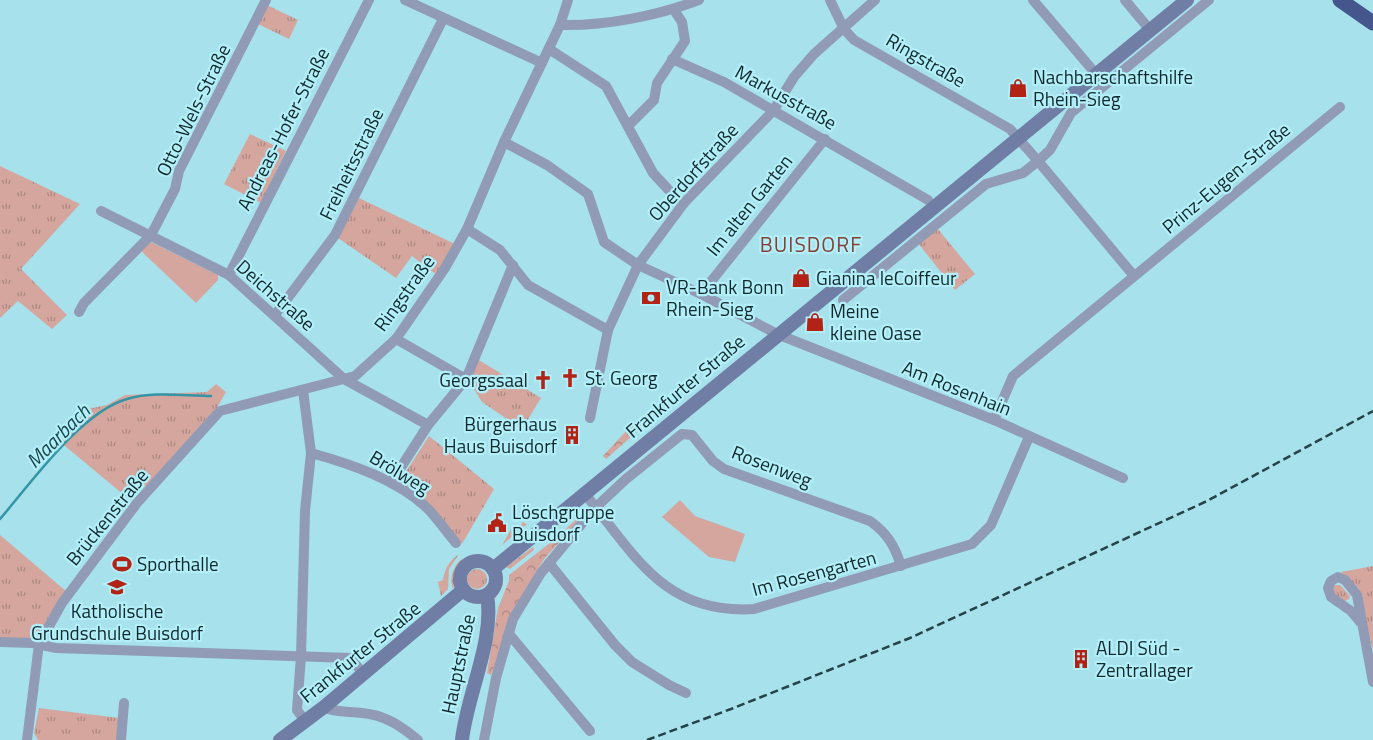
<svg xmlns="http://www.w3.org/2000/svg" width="1373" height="740" font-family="'Titillium Web',sans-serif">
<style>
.grass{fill:url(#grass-tufts)}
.forest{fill:url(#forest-crowns)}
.green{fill:#d5a69e}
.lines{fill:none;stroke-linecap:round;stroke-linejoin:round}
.stream{stroke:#3395a5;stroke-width:2.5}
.minor{stroke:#919bb6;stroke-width:10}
.secondary{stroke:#707da5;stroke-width:14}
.motorway{stroke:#45568c;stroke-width:15}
.rail{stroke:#254247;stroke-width:2.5;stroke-dasharray:8 4;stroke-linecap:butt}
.labels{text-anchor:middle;stroke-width:4.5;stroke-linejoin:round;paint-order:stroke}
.street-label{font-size:19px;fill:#11292d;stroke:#b3eff9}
.poi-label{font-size:19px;fill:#11292d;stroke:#b3eff9;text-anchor:start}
.water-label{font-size:20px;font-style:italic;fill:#1a454c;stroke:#b3eff9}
.quarter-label{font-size:21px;letter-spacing:1px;fill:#863f35;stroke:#b3eff9}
</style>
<defs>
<pattern id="grass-tufts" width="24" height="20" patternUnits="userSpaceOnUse" patternTransform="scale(1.25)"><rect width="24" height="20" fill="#d5a69e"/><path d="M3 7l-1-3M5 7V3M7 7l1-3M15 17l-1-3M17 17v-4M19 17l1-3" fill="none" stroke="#ab8781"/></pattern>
<pattern id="forest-crowns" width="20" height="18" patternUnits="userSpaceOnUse" patternTransform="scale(1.25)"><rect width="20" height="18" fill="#d5a69e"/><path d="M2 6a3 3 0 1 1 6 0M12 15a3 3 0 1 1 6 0" fill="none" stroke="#ab8781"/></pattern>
</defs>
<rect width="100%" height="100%" fill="#a6e1ec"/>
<g class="grass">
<polygon points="267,5 298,20 289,39 258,24"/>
<polygon points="250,134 286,151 261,203 224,184"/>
<polygon points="0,166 80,204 21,269 67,315 52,329 18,301 0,318"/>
<polygon points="359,198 455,244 437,275 412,256 396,278 338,238"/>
<polygon points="937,228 975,274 955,290 918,243"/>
<polygon points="477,359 541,398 522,429 482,402 469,381"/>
<polygon points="216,384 226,392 215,411 147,486 144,485 130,500 59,441 88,409 107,405 125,395 207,392"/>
<polygon points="429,436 494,489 462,544 450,530 400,485 400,481"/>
<polygon points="523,522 527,524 502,545 514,524 519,528"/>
<polygon points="0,535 67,592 37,641 0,641"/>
<polygon points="533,547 534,550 510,569 506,567"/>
<path d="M 459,554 L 449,569 L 448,589 L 441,596 L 438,582 L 443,580 C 445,568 449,561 459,554 Z"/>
<path d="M 462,558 L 453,589 C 448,577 454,566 462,558 Z"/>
<polygon points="1373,566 1373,650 1359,589 1341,572"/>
<circle cx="477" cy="579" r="10"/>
<polygon points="502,571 503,585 495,599 495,589"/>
<polygon points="1335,585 1340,585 1350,596 1349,599 1345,601 1335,596 1332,589"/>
<polygon points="39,708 119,718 117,740 38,740 34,733"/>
</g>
<g class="forest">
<polygon points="669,396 673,400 606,459 603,456 627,430"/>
<polygon points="581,515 584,515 545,558 534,575 491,675 487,673 498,608 509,581 509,575 555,539"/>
</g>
<g class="green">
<polygon points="151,242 218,275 218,280 196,303 139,249"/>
<polygon points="680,500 695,516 745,534 735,562 709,557 662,517"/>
</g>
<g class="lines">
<path class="stream" d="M 0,519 C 32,482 81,412 127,399 C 153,391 185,396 211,396"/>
<g class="minor">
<polyline points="405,0 542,63"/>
<polyline points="830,0 844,29 854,40 1010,129 1038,161 1023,173 986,184 843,300"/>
<polyline points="1033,0 1096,74"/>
<polyline points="1125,0 1150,30"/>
<polyline points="560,25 568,0"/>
<polyline points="549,49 606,86 653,173 678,200 684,203"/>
<polyline points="672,59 724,82 928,200"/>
<polyline points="628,126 654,100 657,83 685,41 682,22 674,10"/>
<polyline points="504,142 547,165 588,194 604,242 638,265 701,294 777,334 994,420 1123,478"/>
<polyline points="101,211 229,275 344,379 428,425"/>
<polyline points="467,229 500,250 528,285 608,330"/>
<polyline points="229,275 369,0"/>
<polyline points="1134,276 1038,161 1050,150 1071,113 1209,0"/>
<polyline points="701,294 825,139"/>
<polyline points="79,312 84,303 151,235 175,189 179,171 266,0"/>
<polyline points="275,315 335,235 443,19"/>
<polyline points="396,339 466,379"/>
<polyline points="303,390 311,453 305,511 301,656 297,710 305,721"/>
<polyline points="590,418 608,330 638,265 684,203 773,111 794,77 814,54 875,0"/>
<polyline points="994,420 1013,376 1340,107"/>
<path d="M 311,453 C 351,464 399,480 429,510 C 438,520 447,532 456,543"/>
<polyline points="391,483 428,425 466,379 513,265"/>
<path d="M 585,494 C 635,555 664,615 754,609 L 972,544 L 991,525 L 1029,437"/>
<polyline points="549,563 615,645 632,662 669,685 686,693"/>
<polyline points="1362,624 1351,611 1331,597 1328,588 1331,581 1338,577 1345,580 1357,595 1373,682"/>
<polyline points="509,634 590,731"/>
<polyline points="0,642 33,643 56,648 350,658 363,673"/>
<path d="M 324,707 C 335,713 350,711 362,713 C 385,715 401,726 418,740"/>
<path d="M 27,740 L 39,644 L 62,603 L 137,503 L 220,411 L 355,376 L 396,339 L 445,268 L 467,229 L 504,142 L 560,25 C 606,26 656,16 699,0"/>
<polyline points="121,740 124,703"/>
<path d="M 484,740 L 496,678 L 513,619 L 541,573 L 593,510 L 626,479 L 682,434 L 692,435 L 713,461 L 724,469 L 870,521 C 887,533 895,546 901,566"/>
</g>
<g class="secondary">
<circle cx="478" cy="579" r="18"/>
<polyline points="493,569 1187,0"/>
<polyline points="280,740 324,707 463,590"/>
<path d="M 462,740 C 467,694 495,640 487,595"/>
</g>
<polyline class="motorway" points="1340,0 1373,23"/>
<polyline class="rail" points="647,740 731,709 910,638 1207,501 1373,411"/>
</g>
<defs>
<g id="shop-bare" transform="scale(1.5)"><path d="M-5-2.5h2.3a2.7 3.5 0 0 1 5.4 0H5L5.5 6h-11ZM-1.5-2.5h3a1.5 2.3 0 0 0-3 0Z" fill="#b22316" stroke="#b3eff9" stroke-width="2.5" paint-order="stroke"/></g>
<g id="bank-bare" transform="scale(1.5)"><path d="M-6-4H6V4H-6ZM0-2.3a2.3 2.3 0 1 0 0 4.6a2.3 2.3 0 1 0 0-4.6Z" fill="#b22316" stroke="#b3eff9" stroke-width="2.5" paint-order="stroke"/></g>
<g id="church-bare" transform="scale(1.5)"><path d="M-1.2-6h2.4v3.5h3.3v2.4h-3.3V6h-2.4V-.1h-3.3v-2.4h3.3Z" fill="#b22316" stroke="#b3eff9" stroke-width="2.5" paint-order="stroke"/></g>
<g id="building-bare" transform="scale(1.5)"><path d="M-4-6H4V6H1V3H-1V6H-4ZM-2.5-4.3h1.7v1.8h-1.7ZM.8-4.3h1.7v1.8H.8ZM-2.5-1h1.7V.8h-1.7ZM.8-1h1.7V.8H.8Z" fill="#b22316" stroke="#b3eff9" stroke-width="2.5" paint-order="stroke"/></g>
<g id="civic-bare" transform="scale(1.5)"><path d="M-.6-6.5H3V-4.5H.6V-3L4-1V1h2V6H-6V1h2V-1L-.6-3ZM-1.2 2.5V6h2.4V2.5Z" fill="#b22316" stroke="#b3eff9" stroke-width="2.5" paint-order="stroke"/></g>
<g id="stadium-bare" transform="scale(1.5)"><path d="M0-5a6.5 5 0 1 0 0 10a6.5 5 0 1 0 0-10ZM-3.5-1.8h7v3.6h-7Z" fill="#b22316" stroke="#b3eff9" stroke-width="2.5" paint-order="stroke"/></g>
<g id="school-bare" transform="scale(1.5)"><path d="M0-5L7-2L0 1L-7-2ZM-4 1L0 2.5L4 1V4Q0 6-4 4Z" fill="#b22316" stroke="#b3eff9" stroke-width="2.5" paint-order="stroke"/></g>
</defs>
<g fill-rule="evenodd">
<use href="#shop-bare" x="1018" y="88"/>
<use href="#shop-bare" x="801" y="278"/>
<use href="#bank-bare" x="651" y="298"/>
<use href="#shop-bare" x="815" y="322"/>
<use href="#church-bare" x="570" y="378"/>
<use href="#church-bare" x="543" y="380"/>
<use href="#building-bare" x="572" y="435"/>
<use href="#civic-bare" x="497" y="523"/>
<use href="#stadium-bare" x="122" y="564"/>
<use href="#school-bare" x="117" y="587"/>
<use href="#building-bare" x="1081" y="659"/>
</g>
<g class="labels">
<g class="street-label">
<text transform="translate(926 60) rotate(30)" y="7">Ringstraße</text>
<text transform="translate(786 97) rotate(29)" y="7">Markusstraße</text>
<text transform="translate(193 110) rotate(-64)" y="7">Otto-Wels-Straße</text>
<text transform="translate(283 129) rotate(-63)" y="7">Andreas-Hofer-Straße</text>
<text transform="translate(351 164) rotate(-64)" y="7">Freiheitsstraße</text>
<text transform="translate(693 172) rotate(-48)" y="7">Oberdorfstraße</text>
<text transform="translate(1226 178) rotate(-40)" y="7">Prinz-Eugen-Straße</text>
<text transform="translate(749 205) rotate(-51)" y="7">Im alten Garten</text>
<text transform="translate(404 293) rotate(-54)" y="7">Ringstraße</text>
<text transform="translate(276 295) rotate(41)" y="7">Deichstraße</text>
<text transform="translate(685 386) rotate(-40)" y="7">Frankfurter Straße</text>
<text transform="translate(957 388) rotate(22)" y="7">Am Rosenhain</text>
<text transform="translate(772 466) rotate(21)" y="7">Rosenweg</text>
<text transform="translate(400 472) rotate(31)" y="7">Brölweg</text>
<text transform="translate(107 517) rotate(-51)" y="7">Brückenstraße</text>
<text transform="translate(814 573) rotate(-15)" y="7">Im Rosengarten</text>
<text transform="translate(360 652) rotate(-39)" y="7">Frankfurter Straße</text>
<text transform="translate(458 664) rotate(-78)" y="7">Hauptstraße</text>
</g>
<g class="poi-label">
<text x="1033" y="84">Nachbarschaftshilfe<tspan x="1033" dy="22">Rhein-Sieg</tspan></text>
<text x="816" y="285">Gianina leCoiffeur</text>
<text x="666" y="294">VR-Bank Bonn<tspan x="666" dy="22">Rhein-Sieg</tspan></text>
<text x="830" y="318">Meine<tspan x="830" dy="22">kleine Oase</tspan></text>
<text x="585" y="385">St. Georg</text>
<text x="528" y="387" text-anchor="end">Georgssaal</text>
<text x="557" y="431" text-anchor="end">Bürgerhaus<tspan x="557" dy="22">Haus Buisdorf</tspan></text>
<text x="512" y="519">Löschgruppe<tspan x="512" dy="22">Buisdorf</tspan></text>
<text x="137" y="571">Sporthalle</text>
<text x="117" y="618" text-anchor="middle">Katholische<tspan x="117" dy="22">Grundschule Buisdorf</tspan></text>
<text x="1096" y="655">ALDI Süd -<tspan x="1096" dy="22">Zentrallager</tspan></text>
</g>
<g class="water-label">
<text transform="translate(58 436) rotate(-45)" y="7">Maarbach</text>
</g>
<g class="quarter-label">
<text x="811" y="252">BUISDORF</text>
</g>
</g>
</svg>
